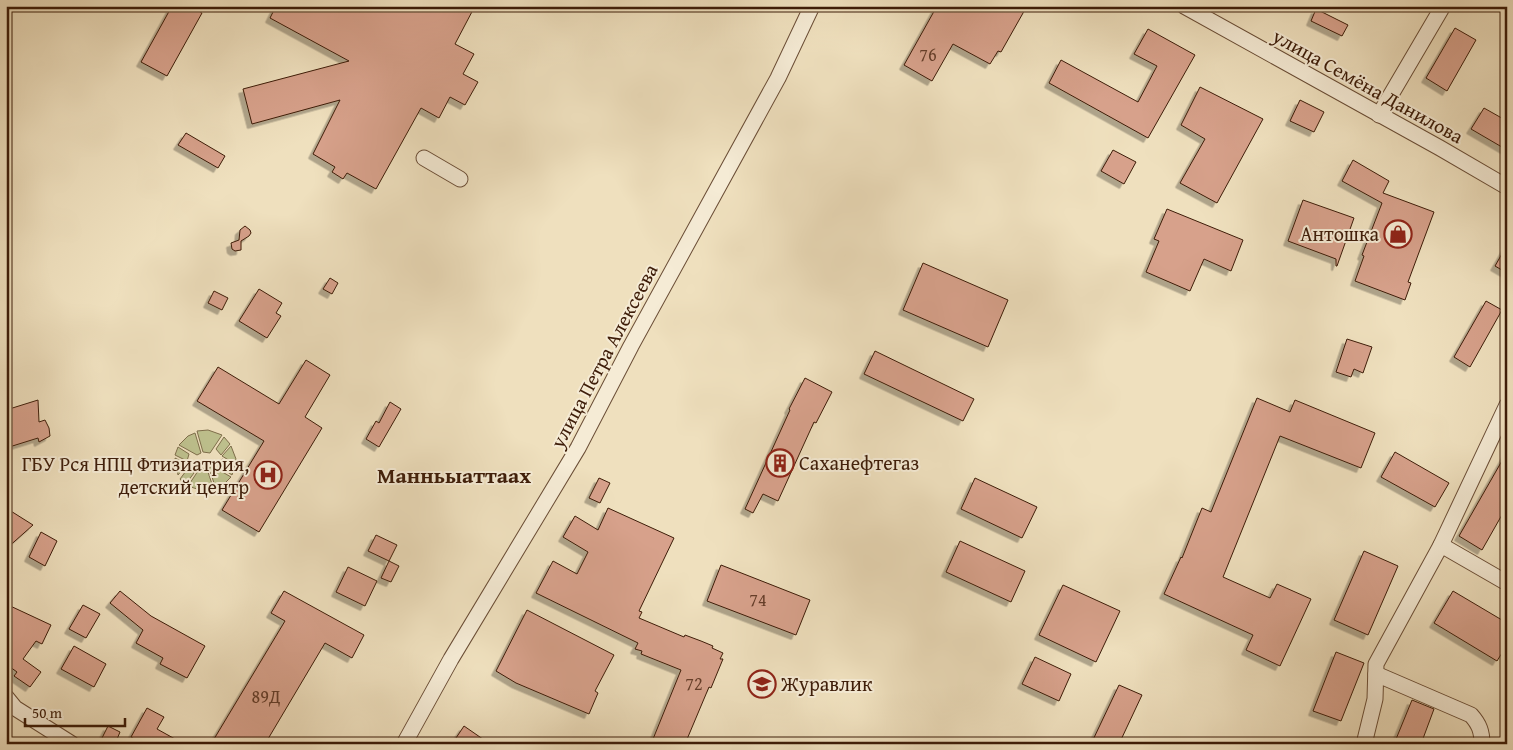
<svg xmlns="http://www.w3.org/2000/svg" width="1513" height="750" font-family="'Gentium Book Plus',serif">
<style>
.green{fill:#bec18e;stroke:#7e6e4b}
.building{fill:#d7a18b;stroke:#3d1c08;filter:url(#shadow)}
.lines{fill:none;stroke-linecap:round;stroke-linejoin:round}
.minor-casing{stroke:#6a4d36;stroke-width:17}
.minor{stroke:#f5ebd5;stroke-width:15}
.labels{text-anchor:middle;stroke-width:4;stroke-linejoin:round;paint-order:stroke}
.number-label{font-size:18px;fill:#643d29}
.street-label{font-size:20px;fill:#3d1c08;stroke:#f5ebd5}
.poi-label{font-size:20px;fill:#3d1c08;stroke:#f5ebd5;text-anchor:end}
.quarter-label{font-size:22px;font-weight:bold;fill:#3d1c08;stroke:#f5ebd5}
</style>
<defs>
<filter id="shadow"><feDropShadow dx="-4.5" dy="4.5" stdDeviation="0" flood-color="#0004"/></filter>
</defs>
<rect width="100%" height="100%" fill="#efe0be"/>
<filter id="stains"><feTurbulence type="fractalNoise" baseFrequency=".004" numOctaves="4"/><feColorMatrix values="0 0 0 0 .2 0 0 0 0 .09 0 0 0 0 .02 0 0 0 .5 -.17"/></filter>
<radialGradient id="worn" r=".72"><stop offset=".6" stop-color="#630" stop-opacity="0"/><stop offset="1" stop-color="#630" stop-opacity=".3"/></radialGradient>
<g class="green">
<polygon points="208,430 222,435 210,453 203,452 197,431"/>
<polygon points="195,433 201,453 197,455 179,445 188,436"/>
<polygon points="224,437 230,444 221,455 216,449"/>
<polygon points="231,446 236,459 235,464 222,456"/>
<polygon points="178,447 189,454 187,461 175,455"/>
<polygon points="175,458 187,464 178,475"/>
<polygon points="222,459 235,465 232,475 220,467"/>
<polygon points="212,466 231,477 225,483 216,489 209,468"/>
<polygon points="189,467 194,473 185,485 180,479"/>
<polygon points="200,468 207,469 214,490 203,491 188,486"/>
</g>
<g class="building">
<polygon points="172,6 190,6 202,13 167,76 141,62"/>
<polygon points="276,6 475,6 455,44 474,54 463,74 478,82 465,105 450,97 439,118 421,108 376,189 347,173 343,179 332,172 335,167 313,154 340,100 252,124 243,89 349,61 270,18"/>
<polygon points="937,6 1027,6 1001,52 998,51 990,64 953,44 932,81 904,65"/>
<polygon points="1316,9 1348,25 1342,36 1311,21"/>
<polygon points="1455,28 1476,40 1447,91 1426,78"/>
<polygon points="1148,29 1195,55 1148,138 1049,83 1061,60 1138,102 1157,66 1134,54"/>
<polygon points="1200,87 1263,119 1217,203 1180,183 1205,139 1181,125"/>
<polygon points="1300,100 1324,112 1314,132 1290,121"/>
<polygon points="1484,108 1507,121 1507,150 1471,129"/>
<polygon points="186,133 225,156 218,168 178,145"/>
<polygon points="1113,150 1136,162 1124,184 1101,171"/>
<polygon points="1353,160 1389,181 1383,193 1434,212 1408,282 1411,283 1405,300 1355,281 1364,256 1362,255 1382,203 1342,181"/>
<polygon points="1303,200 1354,218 1337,266 1336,266 1336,259 1288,241"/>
<polygon points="1167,209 1243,240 1231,271 1204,259 1190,291 1146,272 1159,241 1154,239"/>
<polygon points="245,226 250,230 251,233 249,236 241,241 241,250 235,251 232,249 231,243 239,240 240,230"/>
<polygon points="1507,245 1507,273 1495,266"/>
<polygon points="923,263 1008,300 988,347 903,310"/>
<polygon points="330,278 338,283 332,294 323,289"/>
<polygon points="259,289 282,303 276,313 281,316 267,338 239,321"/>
<polygon points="214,291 228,298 222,310 208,303"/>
<polygon points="1486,301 1502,310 1470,367 1454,357"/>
<polygon points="1347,339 1372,347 1363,373 1354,369 1351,377 1336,372"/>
<polygon points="875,351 974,399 963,421 864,374"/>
<polygon points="306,360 330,375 305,417 322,428 259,532 222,510 264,441 197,401 218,367 279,404"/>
<polygon points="805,378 832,392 816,423 814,422 778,501 763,494 753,513 745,509 790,410 789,409"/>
<polygon points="1257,398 1290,412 1295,400 1375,433 1361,468 1280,436 1223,577 1270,598 1277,584 1311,599 1280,666 1246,650 1253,635 1164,594 1181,557 1182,558 1202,508 1211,512"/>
<polygon points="38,400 39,422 45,420 49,428 50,436 39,442 38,438 6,448 6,410"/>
<polygon points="390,402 401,409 379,447 366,439 376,421 379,423"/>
<polygon points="1395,452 1449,483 1435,507 1381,477"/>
<polygon points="1507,452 1507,506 1482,550 1459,536"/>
<polygon points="599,478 610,483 600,503 589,498"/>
<polygon points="975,478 1037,507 1022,538 961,509"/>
<polygon points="6,508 33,525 6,549"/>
<polygon points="608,508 674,538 639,611 642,612 639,618 684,637 685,635 701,641 713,646 712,648 723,653 720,659 723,659 711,688 709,687 685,744 651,744 681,670 641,654 642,651 635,649 638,643 536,593 553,561 577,574 588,552 563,537 575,516 598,530"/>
<polygon points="41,532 57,541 45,566 29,557"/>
<polygon points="376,535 397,545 389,561 368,551"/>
<polygon points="960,541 1025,571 1011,602 946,572"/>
<polygon points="1364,551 1398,566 1368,635 1334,620"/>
<polygon points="389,561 399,566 391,582 381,578"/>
<polygon points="721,565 810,600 796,635 707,601"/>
<polygon points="348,567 377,581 365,606 336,592"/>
<polygon points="1063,585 1120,611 1096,662 1039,635"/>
<polygon points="120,591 151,616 205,646 187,678 160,664 163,658 136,643 143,630 110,603"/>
<polygon points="284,591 364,635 352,658 325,643 265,744 211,744 285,621 271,613"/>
<polygon points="1453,591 1507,623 1507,645 1497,661 1434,623"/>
<polygon points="6,604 51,625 42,644 36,641 23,659 41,672 30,687 14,676 17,672 6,664"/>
<polygon points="83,605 100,614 86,638 69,629"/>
<polygon points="527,610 614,655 595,691 598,693 589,714 516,683 496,671"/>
<polygon points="74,646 106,664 94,687 61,669"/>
<polygon points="1336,652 1364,663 1341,721 1313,711"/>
<polygon points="1035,657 1071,674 1059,701 1022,684"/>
<polygon points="1119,685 1142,695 1119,744 1091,744"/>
<polygon points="1412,700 1434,709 1421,744 1394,744"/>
<polygon points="147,708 164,717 157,729 184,744 143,744 131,737"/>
<polygon points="108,726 120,732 115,744 99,744"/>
<polygon points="464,726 490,744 452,744"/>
</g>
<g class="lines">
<g class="minor-casing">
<g id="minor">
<polyline points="1184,6 1440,148 1507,187"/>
<polyline points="1379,115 1443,6"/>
<polyline points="424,158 460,179"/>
<polyline points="1441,545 1507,583"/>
<path d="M 1376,674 L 1471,715 C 1479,724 1482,731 1482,744"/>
<polyline points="6,697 15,708 72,744"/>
<polyline points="404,744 451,659 578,448 631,346 778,78 812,6"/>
<polyline points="1364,744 1375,699 1376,664 1441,545 1507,405"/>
</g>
</g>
<use href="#minor" class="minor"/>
</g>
<defs>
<g id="shop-ring" transform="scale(1.4375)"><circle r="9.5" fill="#f5ebd5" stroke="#8f2418" stroke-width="1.5"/><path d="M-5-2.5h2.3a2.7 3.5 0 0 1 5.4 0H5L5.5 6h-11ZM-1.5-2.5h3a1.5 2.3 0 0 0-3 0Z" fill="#8f2418"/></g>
<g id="building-ring" transform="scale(1.4375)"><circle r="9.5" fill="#f5ebd5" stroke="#8f2418" stroke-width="1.5"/><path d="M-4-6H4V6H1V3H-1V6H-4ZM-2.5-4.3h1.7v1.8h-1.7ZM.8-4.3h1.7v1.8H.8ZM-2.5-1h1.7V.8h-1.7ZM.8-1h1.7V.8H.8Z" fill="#8f2418"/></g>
<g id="hospital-ring" transform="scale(1.4375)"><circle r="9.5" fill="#f5ebd5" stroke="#8f2418" stroke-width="1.5"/><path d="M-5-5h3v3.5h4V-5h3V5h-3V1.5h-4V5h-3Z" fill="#8f2418"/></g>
<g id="school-ring" transform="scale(1.4375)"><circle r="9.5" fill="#f5ebd5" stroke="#8f2418" stroke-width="1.5"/><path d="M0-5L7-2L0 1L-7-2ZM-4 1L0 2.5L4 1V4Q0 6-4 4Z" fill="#8f2418"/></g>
</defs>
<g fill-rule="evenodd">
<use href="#shop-ring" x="1398" y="234"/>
<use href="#building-ring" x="780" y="463"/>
<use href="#hospital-ring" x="268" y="475"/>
<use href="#school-ring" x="762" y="684"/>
</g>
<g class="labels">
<g class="number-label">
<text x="928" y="61">76</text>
<text x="758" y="606">74</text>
<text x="694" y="690">72</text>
<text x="266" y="703">89Д</text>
</g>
<g class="street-label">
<text transform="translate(1368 86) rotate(29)" y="7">улица Семёна Данилова</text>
<text transform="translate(604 356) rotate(-62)" y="7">улица Петра Алексеева</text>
</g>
<g class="poi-label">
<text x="1379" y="241">Антошка</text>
<text x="799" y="470" text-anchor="start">Саханефтегаз</text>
<text x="249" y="471">ГБУ Рся НПЦ Фтизиатрия,<tspan x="249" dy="23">детский центр</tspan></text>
<text x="781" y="691" text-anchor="start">Журавлик</text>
</g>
<g class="quarter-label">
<text x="454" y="483">Манньыаттаах</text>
</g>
</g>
<rect width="1513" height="750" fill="none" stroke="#efe0be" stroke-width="25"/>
<rect x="8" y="8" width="1498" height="735" fill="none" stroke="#3d1c08" stroke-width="2.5"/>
<rect x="12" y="12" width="1488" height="725" fill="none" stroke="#3d1c08"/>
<path d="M25 718v8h100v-8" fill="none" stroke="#3d1c08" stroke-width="2.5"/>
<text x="32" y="718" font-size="15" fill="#3d1c08" stroke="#f5ebd5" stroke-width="4" paint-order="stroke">50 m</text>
<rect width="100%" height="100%" filter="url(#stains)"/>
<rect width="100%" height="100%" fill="url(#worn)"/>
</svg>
